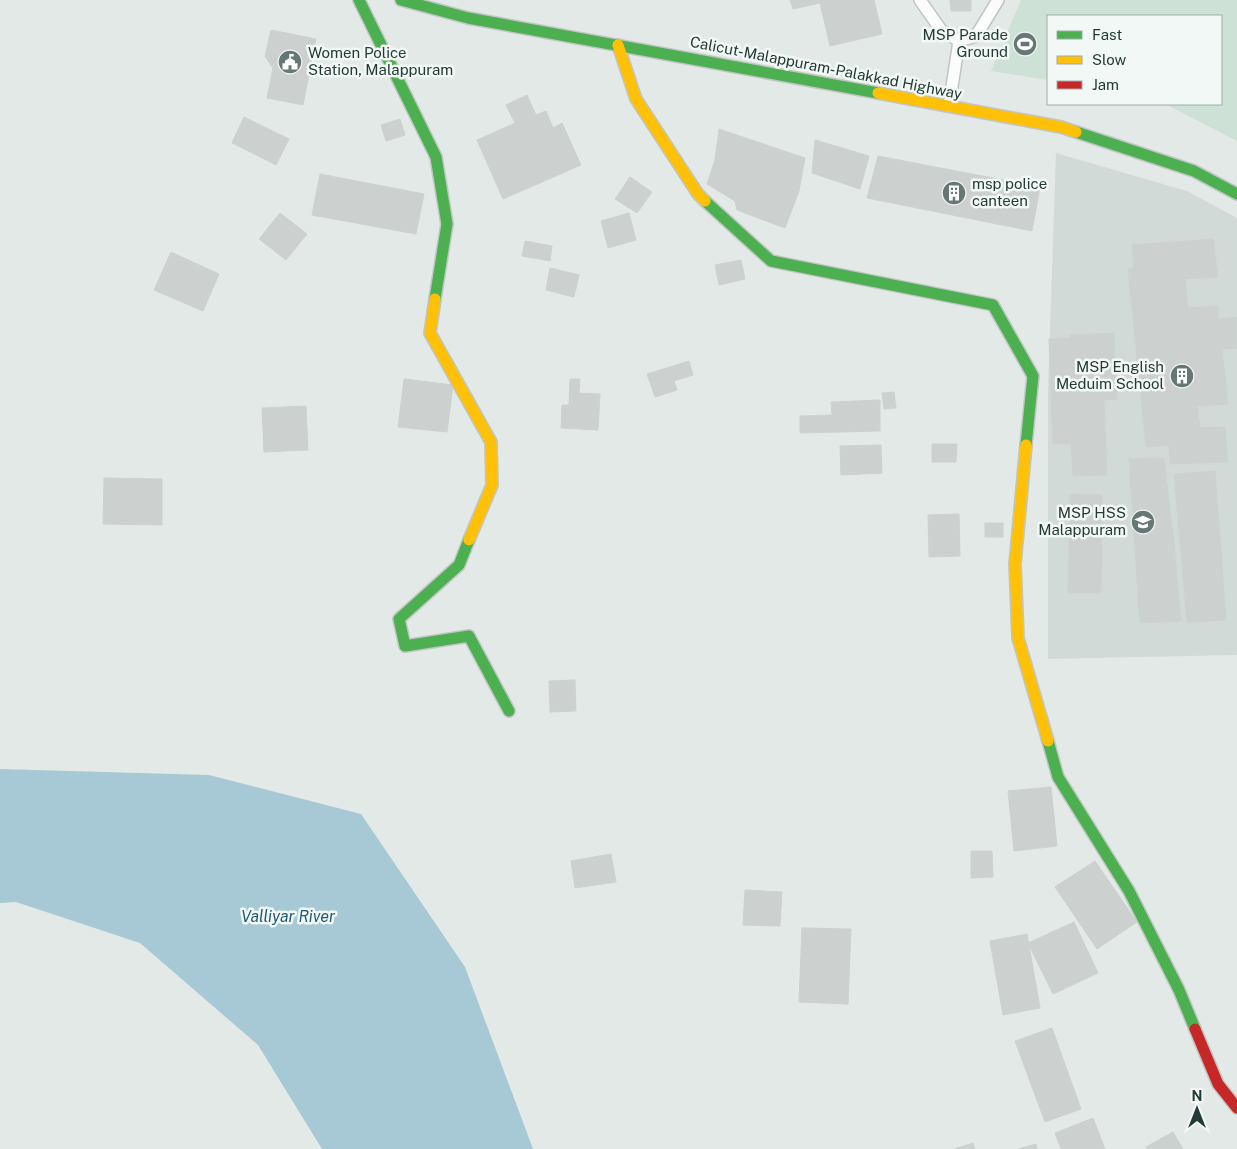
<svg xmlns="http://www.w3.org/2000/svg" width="1237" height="1149" font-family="'Public Sans',sans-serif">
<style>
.built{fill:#d2dad7}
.green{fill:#cee1d6}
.water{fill:#a7c9d5}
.building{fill:#ccd1d0;stroke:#ccd2d0}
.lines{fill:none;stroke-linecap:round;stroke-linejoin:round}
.lane-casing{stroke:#c0c6c4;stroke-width:14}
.fast-casing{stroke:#c0c6c4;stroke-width:14}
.slow-casing{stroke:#c0c6c4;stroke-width:14}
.jam-casing{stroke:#c0c6c4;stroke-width:14}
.lane{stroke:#fbfcfb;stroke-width:11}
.fast{stroke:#4caf50;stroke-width:11}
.slow{stroke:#ffc107;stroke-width:11}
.jam{stroke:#c62828;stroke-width:11}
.labels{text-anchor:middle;stroke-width:5;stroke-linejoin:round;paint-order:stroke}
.poi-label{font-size:15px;fill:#233b37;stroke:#f2f8f5;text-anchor:end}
.street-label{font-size:15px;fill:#233b37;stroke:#f2f8f5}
.water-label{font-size:16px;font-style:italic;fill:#215b73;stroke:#f2f8f5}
</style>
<rect width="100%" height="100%" fill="#e3e9e7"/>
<polygon class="built" points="1056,153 1187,191 1237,218 1237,655 1048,659 1048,388"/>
<polygon class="green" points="1021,0 1237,0 1237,141 1165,104 1221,104 1221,16 1048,16 1048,80 991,71"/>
<polygon class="water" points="0,769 209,775 361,814 465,967 533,1149 322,1149 258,1045 140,943 16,902 0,903"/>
<g class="building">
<polygon points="790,0 874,0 882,34 830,46 820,3 793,9"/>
<polygon points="950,0 971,0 971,11 951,11"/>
<polygon points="271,30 316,39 303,105 267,98 273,68 265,56"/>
<polygon points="527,95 536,115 546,111 553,128 562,123 581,165 503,199 477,140 515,123 506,105"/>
<polygon points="244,117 289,139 276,165 232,143"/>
<polygon points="400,119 405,135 386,141 381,125"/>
<polygon points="719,129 805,158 799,191 785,228 737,210 735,201 707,184 715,160"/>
<polygon points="815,140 869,156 860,189 812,173"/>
<polygon points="878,156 1040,187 1032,231 867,198"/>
<polygon points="320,174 424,194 416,234 312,215"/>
<polygon points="630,177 652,192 637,213 615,199"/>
<polygon points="280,213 307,234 286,260 259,239"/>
<polygon points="629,213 636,240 608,248 601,221"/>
<polygon points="1213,239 1218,277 1185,279 1188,308 1218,306 1219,319 1237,317 1237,348 1222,349 1228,404 1197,406 1200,428 1225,427 1228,462 1170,464 1169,445 1146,447 1128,269 1134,268 1132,245"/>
<polygon points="525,241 552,246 550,261 522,256"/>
<polygon points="171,252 219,274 203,311 154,290"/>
<polygon points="741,260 745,279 719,285 715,265"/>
<polygon points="550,268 579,275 574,297 546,290"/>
<polygon points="1114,333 1117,399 1104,400 1107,475 1073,476 1071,444 1053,444 1049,339 1070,338 1070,335"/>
<polygon points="689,361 693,375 674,381 677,390 655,397 647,374"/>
<polygon points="404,379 453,385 447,432 398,427"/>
<polygon points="570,379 580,379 579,393 600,394 598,430 561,428 562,405 569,405"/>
<polygon points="894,392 896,408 884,409 882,393"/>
<polygon points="880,400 880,431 800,433 800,416 832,415 831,402"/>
<polygon points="306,406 308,450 264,452 262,408"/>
<polygon points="932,444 957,444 956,462 932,462"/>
<polygon points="881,445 882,473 841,475 840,446"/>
<polygon points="1164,458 1174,543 1181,621 1140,623 1129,459"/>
<polygon points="1215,471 1226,620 1187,622 1174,474"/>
<polygon points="104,478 162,479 162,525 103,524"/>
<polygon points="1070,494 1102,495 1101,593 1068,593"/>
<polygon points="959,514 960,556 929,557 928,515"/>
<rect x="985" y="523" width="18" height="14"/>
<polygon points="575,680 576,711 550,712 549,681"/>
<polygon points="1051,787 1057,846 1014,851 1008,791"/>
<polygon points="971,851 992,851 993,877 971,878"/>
<polygon points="611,854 616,882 575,888 571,861"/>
<polygon points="1095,861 1137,922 1097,949 1055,887"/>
<polygon points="745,890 782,892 780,926 743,925"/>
<polygon points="1074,922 1098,973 1053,994 1028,943"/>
<polygon points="802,928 851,929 848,1004 799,1002"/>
<polygon points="1027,934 1040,1008 1003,1015 990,941"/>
<polygon points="1052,1028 1081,1109 1045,1122 1015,1041"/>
<polygon points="1093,1118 1105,1149 1061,1149 1055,1133"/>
<polygon points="1173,1132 1183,1149 1147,1149 1146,1147"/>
<polygon points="973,1143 975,1149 954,1149"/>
<polygon points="1036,1144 1037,1149 1018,1149"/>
</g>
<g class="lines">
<g class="lane-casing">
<g id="lane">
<polyline points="920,0 941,30 959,41 976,36 998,0"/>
<polyline points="949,106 959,41"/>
</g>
</g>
<g class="fast-casing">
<g id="fast">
<polyline points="359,0 436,157 447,224 435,299"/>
<polyline points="401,0 468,18 878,93"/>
<polyline points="1076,132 1194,171 1237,194"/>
<polyline points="705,201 771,261 993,305 1033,376 1026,445"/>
<polyline points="469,540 459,565 399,619 405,646 469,636 509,711"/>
<polyline points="1048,741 1058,777 1129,891 1179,990 1195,1029"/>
</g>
</g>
<g class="slow-casing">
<g id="slow">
<polyline points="618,45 636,99 698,194 705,201"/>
<polyline points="878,93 1061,127 1076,132"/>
<polyline points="435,299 430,333 491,442 492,485 469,540"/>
<polyline points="1026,445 1015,564 1018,638 1048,741"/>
</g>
</g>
<g class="jam-casing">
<polyline id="jam" points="1195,1029 1218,1084 1237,1108"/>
</g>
<use href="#lane" class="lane"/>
<use href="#fast" class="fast"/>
<use href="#slow" class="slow"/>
<use href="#jam" class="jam"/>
</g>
<defs>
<g id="stadium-disc" transform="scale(1.25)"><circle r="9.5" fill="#667875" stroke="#f2f8f5"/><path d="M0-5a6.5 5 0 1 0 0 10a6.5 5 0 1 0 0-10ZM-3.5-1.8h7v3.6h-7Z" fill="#fff"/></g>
<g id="civic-disc" transform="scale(1.25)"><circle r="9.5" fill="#667875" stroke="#f2f8f5"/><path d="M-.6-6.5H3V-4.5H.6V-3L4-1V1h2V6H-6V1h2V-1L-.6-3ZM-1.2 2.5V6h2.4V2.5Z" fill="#fff"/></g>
<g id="building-disc" transform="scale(1.25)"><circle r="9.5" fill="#667875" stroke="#f2f8f5"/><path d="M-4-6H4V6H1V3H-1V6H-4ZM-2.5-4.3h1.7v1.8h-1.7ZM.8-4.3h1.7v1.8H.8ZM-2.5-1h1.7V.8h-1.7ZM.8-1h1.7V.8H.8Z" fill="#fff"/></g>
<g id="school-disc" transform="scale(1.25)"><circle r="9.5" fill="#667875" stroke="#f2f8f5"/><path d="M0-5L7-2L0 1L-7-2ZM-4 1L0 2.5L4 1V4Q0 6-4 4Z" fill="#fff"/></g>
</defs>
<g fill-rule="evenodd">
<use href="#stadium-disc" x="1025" y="44"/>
<use href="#civic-disc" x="290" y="62"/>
<use href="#building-disc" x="954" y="193"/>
<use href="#building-disc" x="1182" y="376"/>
<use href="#school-disc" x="1143" y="522"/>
</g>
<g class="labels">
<g class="poi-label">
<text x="1008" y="40">MSP Parade<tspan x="1008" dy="17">Ground</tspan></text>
<text x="308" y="58" text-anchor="start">Women Police<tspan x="308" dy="17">Station, Malappuram</tspan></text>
<text x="972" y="189" text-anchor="start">msp police<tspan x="972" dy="17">canteen</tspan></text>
<text x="1164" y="372">MSP English<tspan x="1164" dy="17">Meduim School</tspan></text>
<text x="1126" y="518">MSP HSS<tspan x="1126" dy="17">Malappuram</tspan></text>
</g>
<g class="street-label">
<text transform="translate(826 68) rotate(11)" y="5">Calicut-Malappuram-Palakkad Highway</text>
</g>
<g class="water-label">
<text x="288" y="922">Valliyar River</text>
</g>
</g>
<rect x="1047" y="15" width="175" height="90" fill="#f2f8f5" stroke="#9faca9"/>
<rect x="1057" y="31" width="25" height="8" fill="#4caf50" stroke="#9faca9"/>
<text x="1092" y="40" font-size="15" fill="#233b37">Fast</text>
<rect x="1057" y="56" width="25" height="8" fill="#ffc107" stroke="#9faca9"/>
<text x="1092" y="65" font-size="15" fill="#233b37">Slow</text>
<rect x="1057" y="81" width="25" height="8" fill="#c62828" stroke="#9faca9"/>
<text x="1092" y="90" font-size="15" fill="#233b37">Jam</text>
<g transform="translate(1197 1109)" stroke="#f2f8f5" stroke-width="4" paint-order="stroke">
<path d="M0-4L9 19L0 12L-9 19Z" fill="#233b37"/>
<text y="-8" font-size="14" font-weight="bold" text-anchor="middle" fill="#233b37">N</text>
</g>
</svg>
